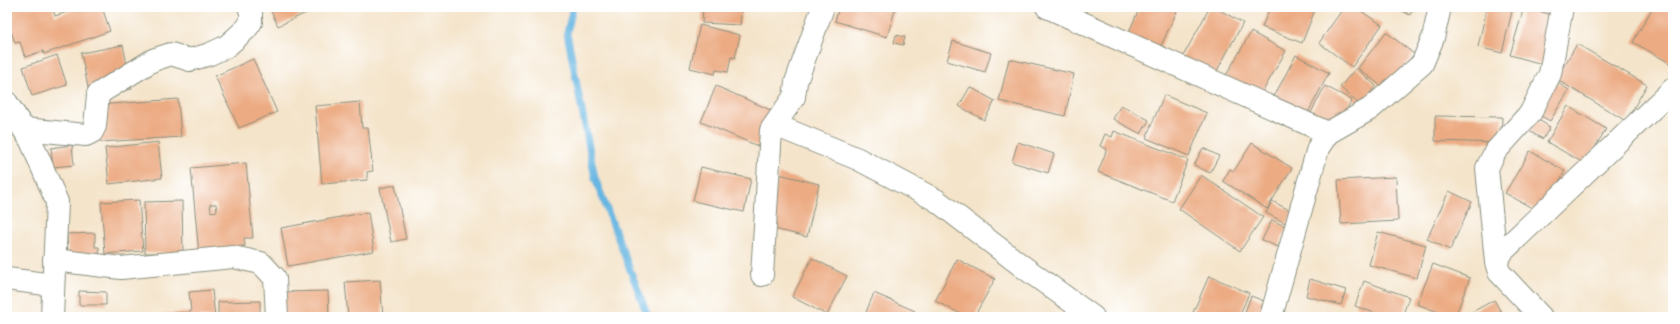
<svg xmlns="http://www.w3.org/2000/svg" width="1680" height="324" font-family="'Architects Daughter',sans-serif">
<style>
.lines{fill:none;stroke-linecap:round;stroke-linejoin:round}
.stream{stroke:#66b6e1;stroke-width:7}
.building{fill:#ecab83;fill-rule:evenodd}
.street-casing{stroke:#8a907f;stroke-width:24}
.secondary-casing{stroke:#8a907f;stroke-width:24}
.street{stroke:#fff;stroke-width:22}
.secondary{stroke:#fff;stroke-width:22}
</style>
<rect width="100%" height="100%" fill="#fff"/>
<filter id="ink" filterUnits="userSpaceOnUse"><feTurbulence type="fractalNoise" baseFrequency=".025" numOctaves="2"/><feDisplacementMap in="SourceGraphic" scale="8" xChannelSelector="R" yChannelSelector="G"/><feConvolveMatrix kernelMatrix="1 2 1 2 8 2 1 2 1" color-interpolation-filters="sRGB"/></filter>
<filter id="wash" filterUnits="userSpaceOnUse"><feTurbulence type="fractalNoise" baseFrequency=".012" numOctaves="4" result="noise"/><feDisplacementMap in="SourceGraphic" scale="16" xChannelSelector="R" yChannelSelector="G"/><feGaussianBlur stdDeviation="0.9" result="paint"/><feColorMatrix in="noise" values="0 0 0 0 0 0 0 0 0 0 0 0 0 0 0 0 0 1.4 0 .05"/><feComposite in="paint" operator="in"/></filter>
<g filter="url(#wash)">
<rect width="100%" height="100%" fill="#f4e4ca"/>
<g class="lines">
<polyline class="stream" points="573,7 567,33 595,178 647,314 650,317"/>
</g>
<g id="blocks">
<g class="building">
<polygon points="7,7 59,7 53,9 55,16 83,7 102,7 110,31 44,54 43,51 25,57 20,42 15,43 7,19"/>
<polygon points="269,7 319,7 278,26"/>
<polygon points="703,7 742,7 740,25 702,23"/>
<polygon points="839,7 896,7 887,37 835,21"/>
<polygon points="1140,7 1179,7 1159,50 1127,36"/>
<polygon points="1210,7 1214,7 1243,23 1213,78 1181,60"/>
<polygon points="1270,7 1316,7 1302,43 1262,27"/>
<polygon points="1344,7 1355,7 1382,25 1352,67 1319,43"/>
<polygon points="1394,7 1414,7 1410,15"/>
<polygon points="1487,7 1513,7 1502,53 1478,47"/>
<polygon points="1524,7 1560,17 1546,65 1510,55"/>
<polygon points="1653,7 1663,7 1673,12 1673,65 1633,42"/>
<polygon points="700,25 740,35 735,58 731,57 728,72 716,70 715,74 690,68"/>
<polygon points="1251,32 1286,51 1260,96 1225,77"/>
<polygon points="1386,32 1414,54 1386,90 1358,68"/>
<polygon points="896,35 905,37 903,45 894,43"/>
<polygon points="953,41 991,53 985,72 947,61"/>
<polygon points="1577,44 1647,85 1626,121 1556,79"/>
<polygon points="123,45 132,89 90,97 81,53"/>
<polygon points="57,55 67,85 32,96 23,67"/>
<polygon points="1296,55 1329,73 1303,122 1270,104"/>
<polygon points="253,59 277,112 239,128 215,76"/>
<polygon points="1009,59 1074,74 1065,116 999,101"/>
<polygon points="1356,68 1376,86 1360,105 1340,87"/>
<polygon points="1546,76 1569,90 1550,121 1527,108"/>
<polygon points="716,86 782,115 767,150 701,122"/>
<polygon points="1325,86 1352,100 1333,134 1307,120"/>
<polygon points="970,87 995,101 984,120 959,106"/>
<polygon points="1164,95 1207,113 1189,156 1146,138"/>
<polygon points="178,99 181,137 100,142 98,105"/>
<polygon points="360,102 362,128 368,128 373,171 367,172 367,180 322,184 315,106"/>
<polygon points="1121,105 1149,120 1141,134 1113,119"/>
<polygon points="1568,106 1606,129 1585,164 1547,142"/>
<polygon points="1435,116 1502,117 1501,143 1435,141"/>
<polygon points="1537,119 1550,127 1543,139 1529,131"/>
<polygon points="1114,131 1188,160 1172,201 1098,172 1107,149 1100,146 1105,134 1112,137"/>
<polygon points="158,142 162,178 109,184 105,148"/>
<polygon points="1018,142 1054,154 1048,173 1012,162"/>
<polygon points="1252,143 1292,168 1267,209 1223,181 1230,169 1234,171"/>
<polygon points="72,145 74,165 53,167 51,148"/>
<polygon points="1203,148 1219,156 1210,173 1194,165"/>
<polygon points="1530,151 1565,171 1541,213 1505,193"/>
<path d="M 246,163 L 253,238 L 244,238 L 245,246 L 241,246 L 242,252 L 199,255 L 191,168 ZM 210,204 L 216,204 L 217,211 L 211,212 Z"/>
<polygon points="701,167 751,179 744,212 693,201"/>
<polygon points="779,174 819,184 807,237 766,227"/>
<polygon points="1201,175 1263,217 1240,251 1179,209"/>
<polygon points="1396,177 1398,221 1341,224 1338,180"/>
<polygon points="395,185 406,239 391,242 380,188"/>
<polygon points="1449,191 1472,202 1450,250 1427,239"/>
<polygon points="139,200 143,251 105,254 101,202"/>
<polygon points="182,201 183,253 145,253 144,202"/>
<polygon points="1272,201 1293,212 1287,224 1266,213"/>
<polygon points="368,212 374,251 288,266 281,228"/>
<polygon points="1272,220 1287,227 1278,247 1262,240"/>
<polygon points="1378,232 1426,245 1417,278 1369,265"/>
<polygon points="95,233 95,247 99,247 100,272 68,259 67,234"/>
<polygon points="812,258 847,276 827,315 792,297"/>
<polygon points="957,259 995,279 974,317 967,317 935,301"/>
<polygon points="1433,264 1470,278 1455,317 1451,317 1417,304"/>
<polygon points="1209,276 1249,293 1239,317 1191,317"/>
<polygon points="1310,279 1346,290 1341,305 1306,296"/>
<polygon points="380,280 383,317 348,317 345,282"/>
<polygon points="1364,281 1409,297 1402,317 1386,317 1355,306"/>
<polygon points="212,290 215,317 161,317 160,314 191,312 189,292"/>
<polygon points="79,291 106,292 106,305 79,305"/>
<polygon points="328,291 329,317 282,317 281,292"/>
<polygon points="874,293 915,311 912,317 864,317"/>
<polygon points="1251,296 1264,301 1258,317 1243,317"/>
<polygon points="1494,300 1504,317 1463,317"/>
<polygon points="260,301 260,317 218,317 218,302"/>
</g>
</g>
</g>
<g filter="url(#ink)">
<use href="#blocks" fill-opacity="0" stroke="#8a907f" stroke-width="1"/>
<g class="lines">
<g class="street-casing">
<g id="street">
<polyline points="1047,7 1328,133"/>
<polyline points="775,125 858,159 936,200 1022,266 1093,317"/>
<polyline points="24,129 86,135 92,132 95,126 98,94 153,60 171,54 190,60 210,54 227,46 246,29 251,22 251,12 249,7"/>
<polyline points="54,260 121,268 233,257 261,263 275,278 277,317"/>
<polyline points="1496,262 1503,251 1673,89"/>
<polyline points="762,275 771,130 794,97 796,82 823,7"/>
<polyline points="7,279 53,285"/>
<polyline points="1271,317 1318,148 1328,133 1370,109 1422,64 1433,38 1440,7"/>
<polyline points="1541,317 1499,272 1496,262 1487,168 1495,152 1531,112 1550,74 1562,7"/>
</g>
</g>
<g class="secondary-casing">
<polyline id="secondary" points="7,103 31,141 57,202 52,317"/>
</g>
<use href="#street" class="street"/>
<use href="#secondary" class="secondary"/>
</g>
</g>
<rect width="1680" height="324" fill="none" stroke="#fff" stroke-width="24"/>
</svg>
